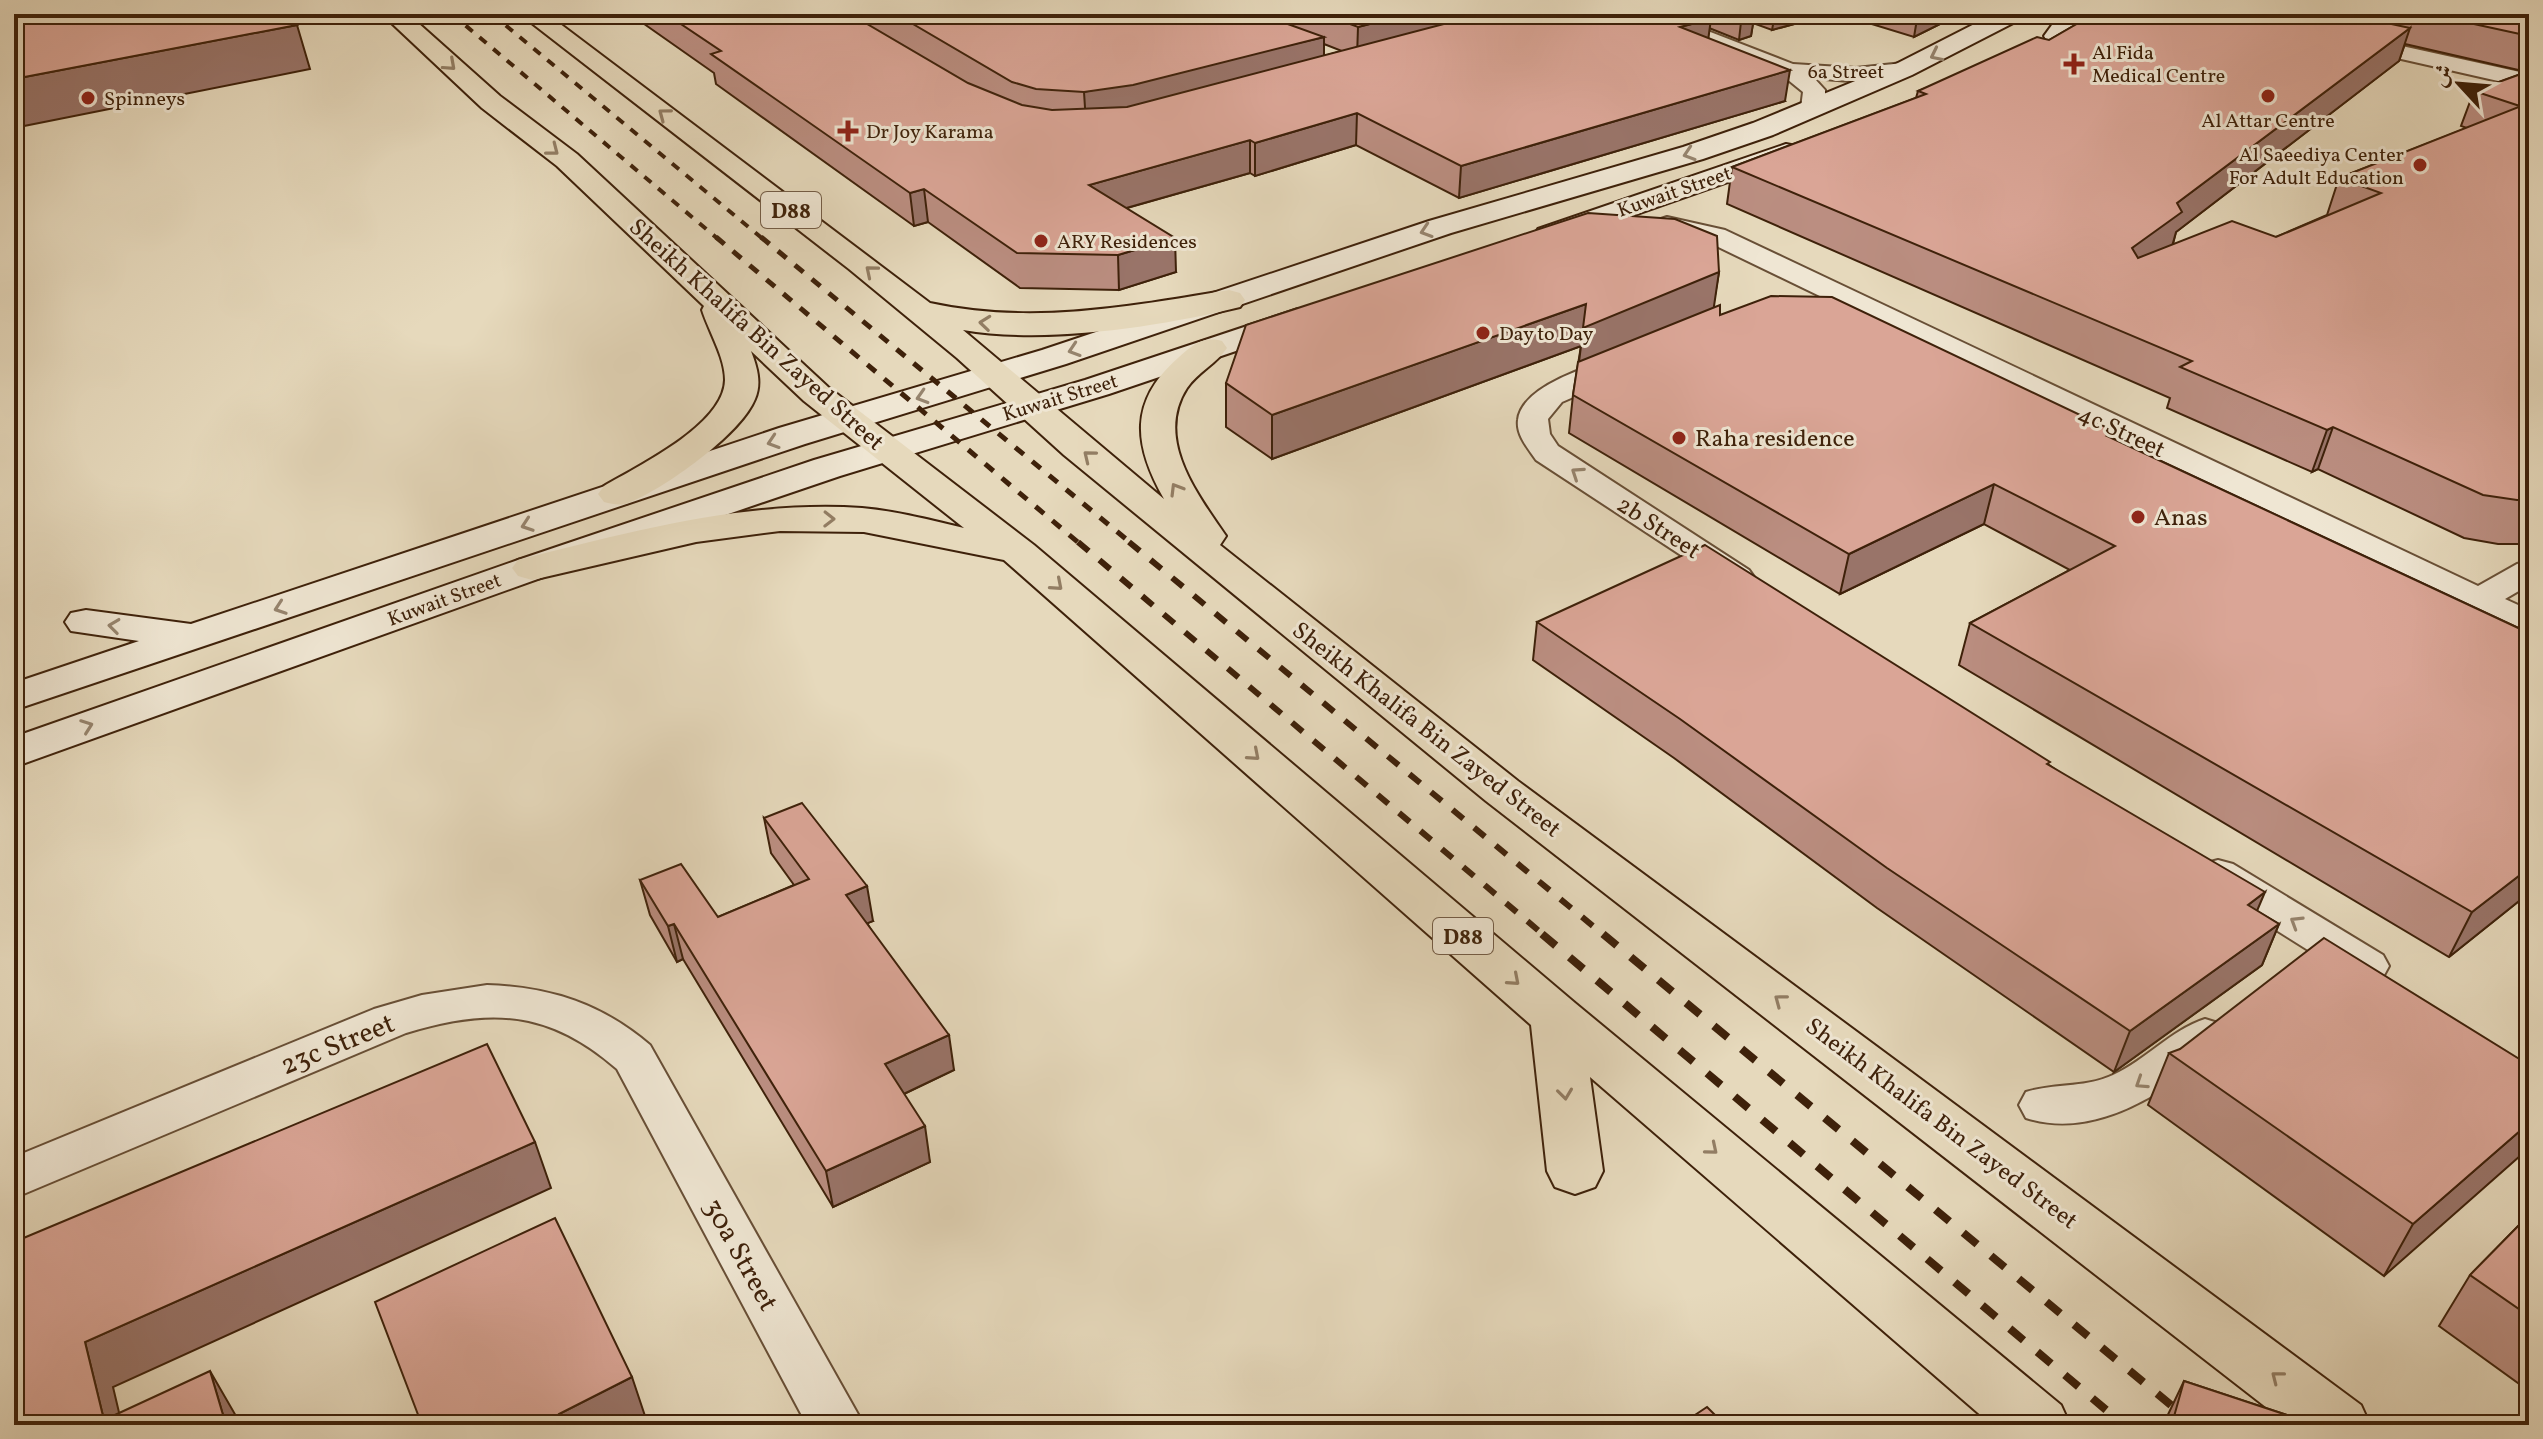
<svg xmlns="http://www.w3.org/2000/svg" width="2543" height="1439" font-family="Vollkorn,Amiri,serif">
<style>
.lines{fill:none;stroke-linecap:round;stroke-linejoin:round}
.minor-casing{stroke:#684f36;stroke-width:4}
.secondary-casing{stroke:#3e210a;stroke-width:4}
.primary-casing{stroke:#3e210a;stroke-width:4}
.minor{fill:#efe6d3;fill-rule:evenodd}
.secondary{fill:#efe6d3;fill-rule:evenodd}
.primary{fill:#e6d9bc;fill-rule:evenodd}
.rail-far3{stroke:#3e210a;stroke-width:4;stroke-dasharray:9 9;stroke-linecap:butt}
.rail-far2{stroke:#3e210a;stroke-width:5;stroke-dasharray:11 11;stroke-linecap:butt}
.rail-far1{stroke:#3e210a;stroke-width:6;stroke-dasharray:14 14;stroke-linecap:butt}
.rail{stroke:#3e210a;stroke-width:8;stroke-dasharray:18 18;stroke-linecap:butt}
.wall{fill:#bb8e81;stroke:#3e210a;stroke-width:2;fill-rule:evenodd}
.shaded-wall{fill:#997469;stroke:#3e210a;stroke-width:2}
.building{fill:#daa596;stroke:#3e210a;stroke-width:2}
.oneway{stroke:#96846e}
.oneway2{stroke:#927d63}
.poi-dot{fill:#8f2418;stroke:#efe6d3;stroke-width:3}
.labels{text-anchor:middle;stroke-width:6;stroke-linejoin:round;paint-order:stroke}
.far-poi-label{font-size:20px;fill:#3e210a;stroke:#efe6d3;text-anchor:start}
.far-street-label{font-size:20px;fill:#3e210a;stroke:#efe6d3}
.shield{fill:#efe6d3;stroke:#735c46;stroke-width:2}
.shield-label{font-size:22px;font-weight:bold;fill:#3e210a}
.street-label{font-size:24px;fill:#3e210a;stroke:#efe6d3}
.poi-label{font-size:24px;fill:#3e210a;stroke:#efe6d3;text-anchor:start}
.near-street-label{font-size:28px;fill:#3e210a;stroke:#efe6d3}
</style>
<rect width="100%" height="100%" fill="#e6d9bc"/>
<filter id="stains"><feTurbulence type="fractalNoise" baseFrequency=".0025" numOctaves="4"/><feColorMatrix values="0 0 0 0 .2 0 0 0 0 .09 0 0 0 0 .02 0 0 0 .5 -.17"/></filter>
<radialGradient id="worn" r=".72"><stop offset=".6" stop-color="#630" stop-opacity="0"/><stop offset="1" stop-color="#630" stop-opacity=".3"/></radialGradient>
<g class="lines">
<g class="minor-casing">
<g id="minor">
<path d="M 1635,14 L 1664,14 L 1793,64 L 1856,68 L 1903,63 L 1914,70 C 1901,87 1835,80 1814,78 L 1825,90 L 1825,108 L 1821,113 L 1805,113 L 1801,108 L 1803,92 L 1782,75 L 1638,18 Z"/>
<polygon points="2352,35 2529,74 2529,88 2344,46 2341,41 2344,36"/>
<polygon points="1667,217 1725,230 2478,586 2517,564 2529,561 2529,585 2505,599 2529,610 2529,635 2516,632 1870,320 1801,312 1797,306 1801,300 1826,299 1708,242 1658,230 1654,225 1658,220"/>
<path d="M 1621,357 L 1631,360 L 1636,366 L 1631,372 L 1562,402 L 1548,419 L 1550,434 L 1558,446 L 1749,570 L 1754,577 L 1749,584 L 1737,587 L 1725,584 L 1536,460 C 1528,448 1516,435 1518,420 C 1521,386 1593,364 1621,357 Z"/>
<polygon points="2218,860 2233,864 2383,955 2389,966 2383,977 2367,982 2351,977 2203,884 2197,874 2203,864"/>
<path d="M 487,985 C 551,987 602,1004 650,1045 L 864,1425 L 807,1425 L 617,1069 C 549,1010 491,1007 406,1033 L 14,1198 L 14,1157 L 374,1009 L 422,995 Z"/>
<path d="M 2205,1019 L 2221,1024 L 2228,1036 L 2221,1048 C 2168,1089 2098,1141 2026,1118 L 2019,1105 L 2026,1092 C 2055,1083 2086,1088 2113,1075 C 2146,1060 2171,1030 2205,1019 Z"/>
</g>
</g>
<g class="secondary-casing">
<g id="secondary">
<polygon points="1994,14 2025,14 2021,19 1912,75 1773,135 1703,159 1451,233 1066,364 805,444 14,710 14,683 139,641 71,631 65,622 71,613 86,610 191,624 779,428 1042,350 1429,221 1683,147 1753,123 1894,65"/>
<polygon points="2060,14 2084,14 2065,41 2047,41 2044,36"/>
<polygon points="1786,144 1796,146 1800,152 1796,158 1560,241 1549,244 1538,241 1534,235 1538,229"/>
<polygon points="1298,309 1310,312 1314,319 1310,326 1109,394 840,476 546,576 14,767 14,737 518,560 814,460 1085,380"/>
</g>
</g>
<g class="primary-casing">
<g id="primary">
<path d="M 382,14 L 408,14 L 500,96 L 577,154 L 828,387 L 1034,545 L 1575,1003 L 2061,1405 L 2070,1425 L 1992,1425 L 1590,1077 L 1603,1171 L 1595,1187 L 1575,1194 L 1555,1187 L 1547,1171 L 1531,1025 L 1004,560 L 864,532 L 780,531 L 696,542 L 532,580 L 518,576 L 512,568 L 518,560 C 630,532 746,500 862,508 C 896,511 931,520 964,528 L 804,401 L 751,351 C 757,367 762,383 755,399 C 741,434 663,490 628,503 C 619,506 613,504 604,502 L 598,494 L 604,486 C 638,466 724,425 725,380 C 725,357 709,332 702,310 L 704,306 L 557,166 L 482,108 Z"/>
<path d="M 520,14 L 547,14 L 930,303 C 1031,325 1128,307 1229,290 L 1240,293 L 1245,300 L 1240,307 C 1159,327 1046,344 963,330 L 1164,499 C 1134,446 1128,402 1178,358 C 1193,345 1202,336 1222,341 L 1227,348 C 1216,364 1198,372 1187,388 C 1154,439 1198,495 1226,536 L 1220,545 L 1518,781 L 2361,1405 L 2370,1425 L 2289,1425 L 1486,801 L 1064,455 L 957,358 L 849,269 Z"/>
</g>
</g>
<use href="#minor" class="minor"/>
<use href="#secondary" class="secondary"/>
<use href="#primary" class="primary"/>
<g class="rail-far3">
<polyline points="452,14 718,239"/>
<polyline points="492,14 763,239"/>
</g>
<g class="rail-far2">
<polyline points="716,237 1080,544"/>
<polyline points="761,237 1132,544"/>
</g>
<g class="rail-far1">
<polyline points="1078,542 1545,936"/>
<polyline points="1129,542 1605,936"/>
</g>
<g class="rail">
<polyline points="1542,934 2124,1425"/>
<polyline points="1603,934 2195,1425"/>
</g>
</g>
<g class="wall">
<path d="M 630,14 L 1513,14 L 1510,18 L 1525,14 L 1831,14 L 1772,30 L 1753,23 L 1751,36 L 1739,40 L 1709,28 L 1708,38 L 1785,101 L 1459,198 L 1356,145 L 1255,176 L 1250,173 L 1127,208 L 1176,272 L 1119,290 L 1020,288 L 928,222 L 914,226 L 716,84 L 714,73 ZM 1324,44 L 1342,51 L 1324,56 Z"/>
<polygon points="1839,14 1960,14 1914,37"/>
<path d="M 2094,14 L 2529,14 L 2529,544 L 2498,544 L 2464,538 L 2318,469 L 2312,472 L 2167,408 L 2170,398 L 1727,204 L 1732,167 L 1916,98 L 1918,91 L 2049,40 ZM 2405,44 L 2527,72 L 2474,91 L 2461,126 L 2467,128 L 2339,178 L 2327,215 L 2276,237 L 2173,244 L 2176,232 L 2399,61 Z"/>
<polygon points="1719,272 1713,307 1720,315 2114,439 2529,633 2529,893 2449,957 1959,665 1970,623 2070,570 1984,524 1840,594 1569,433 1573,395 1581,346 1272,459 1226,427 1226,383"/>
<polygon points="1537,622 2049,765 2257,911 2279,924 2262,965 2114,1072 1877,908 1674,758 1533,660"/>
<polygon points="764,818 873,921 867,923 954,1070 904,1094 930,1162 833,1207 683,959 677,962 650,915 640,880 718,917 794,885 771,853"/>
<polygon points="2169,1053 2529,1065 2384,1276 2148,1105"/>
<polygon points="2529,1215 2529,1391 2439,1326 2470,1275"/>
<polygon points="2184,1381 2317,1425 2163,1425"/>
</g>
<g class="shaded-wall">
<polygon points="1409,14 1513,14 1513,16 1510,16 1509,36 1357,57 1358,27"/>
<polygon points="1775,14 1831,14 1772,30"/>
<polygon points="1927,14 1960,14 1914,37 1917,19"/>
<polygon points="1754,18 1751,36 1739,40 1741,22"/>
<polygon points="1711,19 1707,48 1680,27"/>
<polygon points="297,25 310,69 14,128 14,79"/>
<polygon points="2410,28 2399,61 2176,232 2171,250 2121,286 2132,248 2177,203"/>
<polygon points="1324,37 1324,67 1086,123 1084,92"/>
<polygon points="1790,70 1785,101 1459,198 1461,166"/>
<polygon points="1357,113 1356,145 1255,176 1255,143"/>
<polygon points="1250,140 1250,173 1091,218 1089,185"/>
<polygon points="924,189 928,222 914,226 910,193"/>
<polygon points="1175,238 1176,272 1119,290 1118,255"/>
<polygon points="1719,272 1713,313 1578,370 1581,346 1272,459 1272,415 1586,304"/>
<polygon points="2333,427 2318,469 2312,472 2327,430"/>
<polygon points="1994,484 1984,524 1840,594 1849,554"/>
<polygon points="2529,868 2529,893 2449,957 2472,912"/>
<polygon points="867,886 873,921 852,930 846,895"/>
<polygon points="2265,892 2248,932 2248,905"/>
<polygon points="674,924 683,959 677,962 668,926"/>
<polygon points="2279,924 2262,965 2114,1072 2130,1031"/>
<polygon points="949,1035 954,1070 891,1100 885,1064"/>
<polygon points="2529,1123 2529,1148 2384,1276 2413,1224"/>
<polygon points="925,1126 930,1162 833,1207 826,1171"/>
<polygon points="535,1142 551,1188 113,1387 122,1425 104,1420 85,1342"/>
<polygon points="210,1371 236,1416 238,1425 226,1425"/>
<polygon points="632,1377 645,1416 628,1425 563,1425 559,1414"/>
</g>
<g class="building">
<polygon points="14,14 286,14 297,25 14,79"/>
<polygon points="666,14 850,14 968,83 1022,105 1052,110 1127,107 1482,14 1510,14 1509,19 1525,14 1698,14 1711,19 1680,27 1790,70 1461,166 1357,113 1255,143 1250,140 1089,185 1175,238 1118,255 1017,253 924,189 910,193 711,54 721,51"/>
<polygon points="896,14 1260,14 1324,37 1133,85 1084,92 1036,89 1012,82"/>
<polygon points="1323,14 1409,14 1358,27"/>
<polygon points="1721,14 1753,14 1754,18 1741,22"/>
<polygon points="1901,14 1927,14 1917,19"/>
<polygon points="2094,14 2345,14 2410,28 2177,203 2182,212 2132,248 2138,258 2232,221 2276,237 2381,193 2339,178 2521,106 2529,109 2529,500 2517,500 2483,495 2333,427 2327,430 2180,367 2192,361 1732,167 1926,94 1918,91 2037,37 2049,40"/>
<polygon points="2428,14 2529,14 2529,36"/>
<polygon points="2529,71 2529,109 2474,91"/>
<polygon points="1588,213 1675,219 1717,236 1719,272 1583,328 1586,304 1272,415 1226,383 1246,325"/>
<polygon points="1771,296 1832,297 2116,432 2107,436 2529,633 2529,868 2472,912 1970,623 2115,546 1994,484 1849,554 1573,395 1578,362 1720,305 1720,315"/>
<polygon points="1705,545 2050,762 2047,764 2265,892 2248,905 2279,924 2130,1031 1887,868 1680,719 1537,622"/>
<polygon points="802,803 867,886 846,895 949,1035 885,1064 925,1126 826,1171 674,924 668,926 640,880 681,864 718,917 809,879 764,818"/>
<polygon points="2324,938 2529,1065 2529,1123 2413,1224 2169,1053 2180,1049"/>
<polygon points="487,1044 535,1142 85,1342 104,1420 210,1371 226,1425 14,1425 14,1242"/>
<polygon points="2529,1215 2529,1316 2470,1275"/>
<polygon points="555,1218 632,1377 559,1414 564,1425 422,1425 375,1302"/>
<polygon points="2184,1381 2317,1425 2176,1425 2173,1420"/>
<polygon points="1707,1407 1725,1425 1680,1425"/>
</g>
<defs><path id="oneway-chevron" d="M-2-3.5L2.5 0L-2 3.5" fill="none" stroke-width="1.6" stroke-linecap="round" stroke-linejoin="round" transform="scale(2)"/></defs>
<g class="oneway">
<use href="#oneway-chevron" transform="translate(1936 55) rotate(154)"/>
<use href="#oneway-chevron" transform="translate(1689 154) rotate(162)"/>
<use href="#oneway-chevron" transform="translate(1426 231) rotate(162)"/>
<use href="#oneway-chevron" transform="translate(1074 350) rotate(162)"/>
<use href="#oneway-chevron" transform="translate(922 397) rotate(163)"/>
<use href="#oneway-chevron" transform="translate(773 442) rotate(162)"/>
<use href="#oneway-chevron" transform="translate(1577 473) rotate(-146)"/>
<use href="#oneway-chevron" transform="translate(527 525) rotate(161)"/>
<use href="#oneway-chevron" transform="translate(280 608) rotate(161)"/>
<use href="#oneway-chevron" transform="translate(114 626) rotate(-173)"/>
<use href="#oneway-chevron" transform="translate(87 726) rotate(-20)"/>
<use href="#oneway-chevron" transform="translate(2296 922) rotate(-148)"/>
<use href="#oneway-chevron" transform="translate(2141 1083) rotate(147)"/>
</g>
<g class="oneway2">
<use href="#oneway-chevron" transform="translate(450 65) rotate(42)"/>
<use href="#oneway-chevron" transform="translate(664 114) rotate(-143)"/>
<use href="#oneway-chevron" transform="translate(553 150) rotate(38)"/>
<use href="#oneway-chevron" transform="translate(871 271) rotate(-140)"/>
<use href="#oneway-chevron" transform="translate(985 323) rotate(-174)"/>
<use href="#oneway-chevron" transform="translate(1089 456) rotate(-141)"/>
<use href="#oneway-chevron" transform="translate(1176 489) rotate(-121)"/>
<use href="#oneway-chevron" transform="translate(829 519) rotate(1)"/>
<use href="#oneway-chevron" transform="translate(1057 585) rotate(41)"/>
<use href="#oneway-chevron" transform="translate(1254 755) rotate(41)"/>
<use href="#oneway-chevron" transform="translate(1514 980) rotate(41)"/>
<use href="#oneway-chevron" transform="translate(1780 1000) rotate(-143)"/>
<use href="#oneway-chevron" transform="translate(1565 1094) rotate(83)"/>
<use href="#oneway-chevron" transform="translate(1712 1149) rotate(40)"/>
<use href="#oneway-chevron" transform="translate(2277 1377) rotate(-142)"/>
</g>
<g class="poi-dot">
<path d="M2070 52h8v8h8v8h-8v8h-8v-8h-8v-8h8z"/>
<circle cx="2268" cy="96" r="8"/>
<circle cx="88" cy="98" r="8"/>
<path d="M844 119h8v8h8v8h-8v8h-8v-8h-8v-8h8z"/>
<circle cx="2420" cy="165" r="8"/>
<circle cx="1041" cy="241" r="8"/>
<circle cx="1483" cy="333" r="8"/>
<circle cx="1679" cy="438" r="8"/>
<circle cx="2138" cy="517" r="8"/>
</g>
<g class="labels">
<g class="far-poi-label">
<text x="2092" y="59">Al Fida<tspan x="2092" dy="23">Medical Centre</tspan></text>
<text x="104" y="105">Spinneys</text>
<text x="2268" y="127" text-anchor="middle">Al Attar Centre</text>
<text x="866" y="138">Dr Joy Karama</text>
<text x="2404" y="161" text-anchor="end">Al Saeediya Center<tspan x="2404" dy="23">For Adult Education</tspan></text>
<text x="1057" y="248">ARY Residences</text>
<text x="1499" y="340">Day to Day</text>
</g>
<g class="far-street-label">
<text x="1846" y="78">6a Street</text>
<text transform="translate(1674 191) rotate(-19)" y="7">Kuwait Street</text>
<text transform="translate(1060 397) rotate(-17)" y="7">Kuwait Street</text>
<text transform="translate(444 599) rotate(-20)" y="7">Kuwait Street</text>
</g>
<g class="shield">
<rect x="761" y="192" width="60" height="36" rx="6"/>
<rect x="1433" y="918" width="60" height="36" rx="6"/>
</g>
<g class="shield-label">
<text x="791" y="218">D88</text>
<text x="1463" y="944">D88</text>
</g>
<g class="street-label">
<text transform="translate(757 334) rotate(42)" y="8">Sheikh Khalifa Bin Zayed Street</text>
<text transform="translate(2122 431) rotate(25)" y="8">4c Street</text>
<text transform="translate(1659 527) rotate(33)" y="8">2b Street</text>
<text transform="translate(1427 729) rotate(38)" y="8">Sheikh Khalifa Bin Zayed Street</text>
<text transform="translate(1942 1123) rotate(37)" y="8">Sheikh Khalifa Bin Zayed Street</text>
</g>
<g class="poi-label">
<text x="1695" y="446">Raha residence</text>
<text x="2154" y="525">Anas</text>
</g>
<g class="near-street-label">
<text transform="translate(337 1043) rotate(-22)" y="10">23c Street</text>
<text transform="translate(742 1254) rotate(61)" y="10">30a Street</text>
</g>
</g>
<rect width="2543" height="1439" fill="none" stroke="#e6d9bc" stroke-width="48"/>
<rect x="16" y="16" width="2511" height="1407" fill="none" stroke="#3e210a" stroke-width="4"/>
<rect x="24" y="24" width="2495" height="1391" fill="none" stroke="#3e210a" stroke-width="2"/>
<g transform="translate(2459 84) rotate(296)" stroke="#efe6d3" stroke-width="6" paint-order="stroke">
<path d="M0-6L14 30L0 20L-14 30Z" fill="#3e210a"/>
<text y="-12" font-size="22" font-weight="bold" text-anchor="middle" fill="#3e210a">ش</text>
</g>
<rect width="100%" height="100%" filter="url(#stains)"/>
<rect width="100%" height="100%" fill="url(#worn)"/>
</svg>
